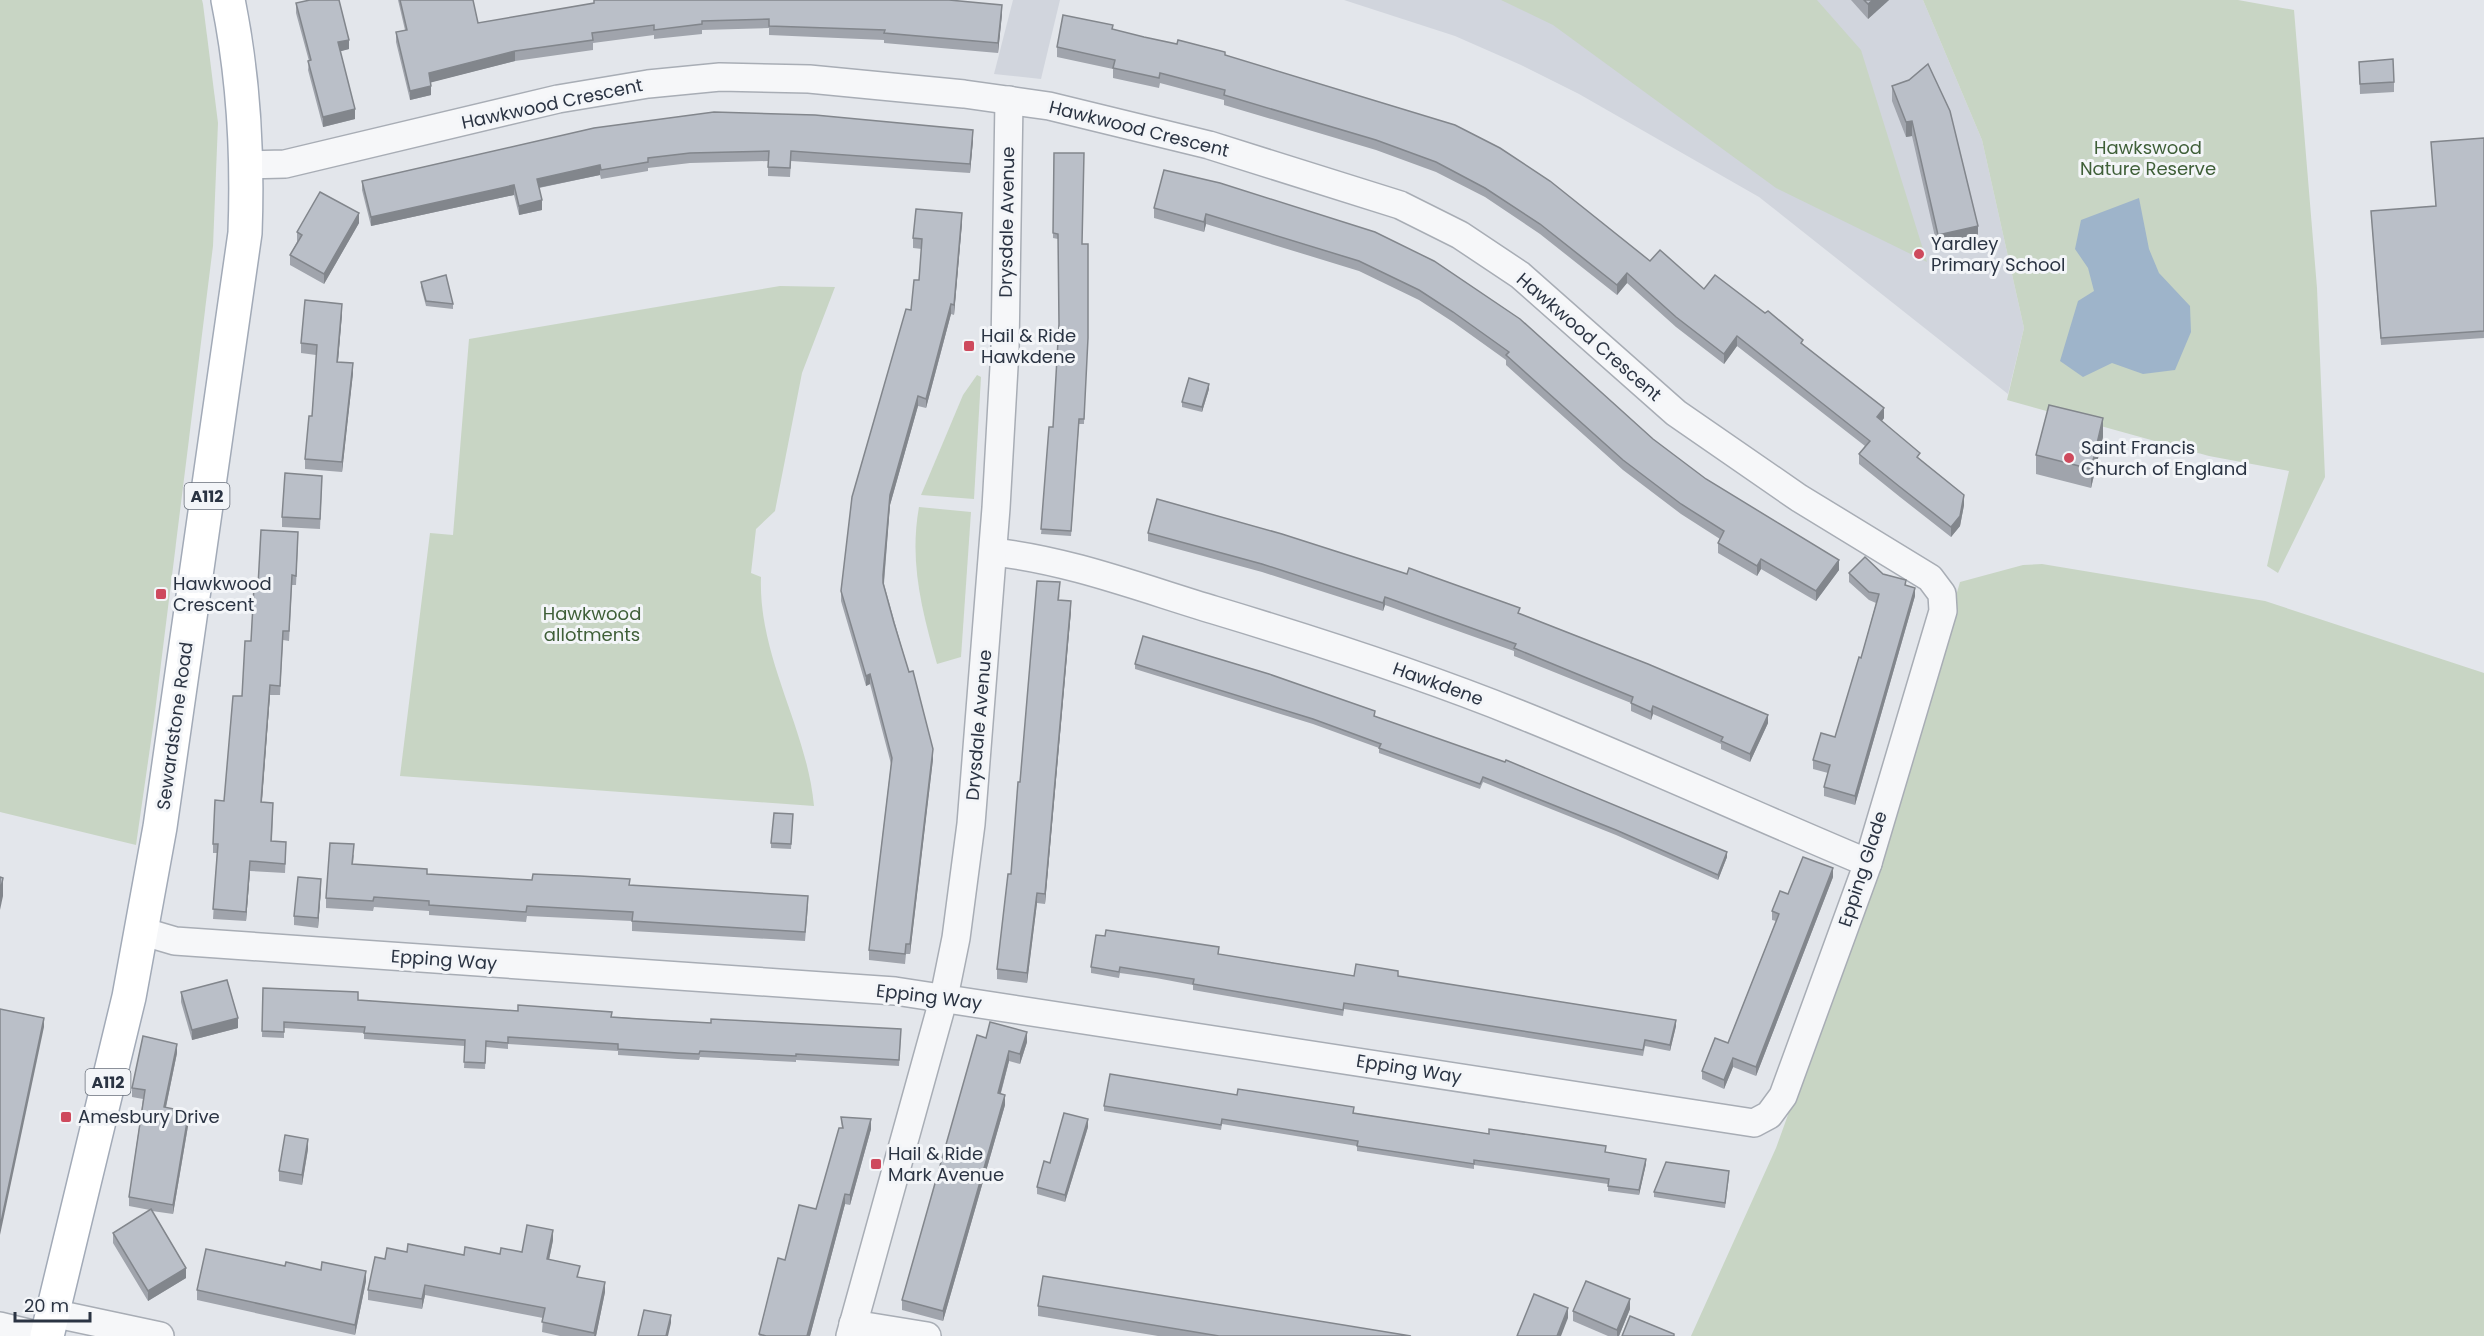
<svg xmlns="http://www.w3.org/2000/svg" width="2484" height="1336" font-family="Poppins,sans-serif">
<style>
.built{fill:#d1d5dd}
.green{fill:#c8d5c4}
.water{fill:#9eb4ca}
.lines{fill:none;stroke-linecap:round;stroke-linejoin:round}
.street-casing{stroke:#a8adb5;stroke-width:30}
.primary-casing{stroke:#a2aab7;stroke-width:36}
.street{stroke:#f6f7f9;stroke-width:27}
.primary{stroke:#fff;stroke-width:33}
.wall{fill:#a0a4ac}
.shaded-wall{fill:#82868c}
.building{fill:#babfc8;stroke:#82868c;stroke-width:1.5}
.poi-dot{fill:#ce4a5d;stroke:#f3f5f8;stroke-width:2}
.labels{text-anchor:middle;stroke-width:6;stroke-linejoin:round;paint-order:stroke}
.shield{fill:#f3f5f8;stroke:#676e79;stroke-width:1.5}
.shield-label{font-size:16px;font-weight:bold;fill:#2b3443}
.street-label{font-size:18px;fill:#2b3443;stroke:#f3f5f8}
.park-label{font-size:18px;fill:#3f5f38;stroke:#f3f5f8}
.poi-label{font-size:18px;fill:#2b3443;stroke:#f3f5f8;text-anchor:start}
</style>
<rect width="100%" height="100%" fill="#e3e6eb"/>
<g class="built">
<polygon points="1013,0 1060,0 1041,79 994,74"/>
<polygon points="1344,0 1923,0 1982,140 2024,328 2008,394 1759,197 1579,94 1521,65 1455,36"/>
</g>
<g class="green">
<polygon points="0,0 202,0 203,4 218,123 213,246 154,720 136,845 0,812"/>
<polygon points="1501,0 1817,0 1861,50 1927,262 1776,188 1553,25"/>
<polygon points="1923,0 2238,0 2294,10 2317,288 2325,477 2278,573 2267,566 2289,471 2209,456 2007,400 2024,328 1982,140"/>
<path d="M 780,286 L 835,287 L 802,373 L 775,511 L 756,529 L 751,573 L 761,577 C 758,657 807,728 814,806 L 400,776 L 430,533 L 453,535 L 469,339 Z"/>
<polygon points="977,375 981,377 974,499 921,495 963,395"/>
<path d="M 919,507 L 971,512 L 961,657 L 937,664 C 922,611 909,562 919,507 Z"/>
<polygon points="2042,564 2265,601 2484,673 2484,1336 1691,1336 1776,1148 1878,866 1960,582 2023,565"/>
</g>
<polygon class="water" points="2139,198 2149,249 2159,273 2190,306 2191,332 2175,370 2143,374 2112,363 2083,377 2060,361 2078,301 2094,291 2088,268 2075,249 2081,220"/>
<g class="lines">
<g class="street-casing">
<g id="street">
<path d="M 993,552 C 1068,560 1141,588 1214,610 C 1317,641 1420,674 1519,714 C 1636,761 1751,814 1868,863"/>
<polyline points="141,931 175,941 895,991 1754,1123 1769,1115 1783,1096 1868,863 1943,611 1942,594 1930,578 1799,498 1676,413 1520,275 1460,235 1400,205 1209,145 1049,106 964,94 809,79 720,77 648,84 558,99 285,164 248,165"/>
<polyline points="52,1313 160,1336"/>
<polyline points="853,1324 927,1336"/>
<polyline points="0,1326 41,1336"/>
<polyline points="850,1336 944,997 956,938 971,824 996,508 1005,349 1009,100"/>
</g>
</g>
<g class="primary-casing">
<path id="primary" d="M 47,1336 L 129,997 L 160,827 L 245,233 C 248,154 244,78 228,0"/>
</g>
<use href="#street" class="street"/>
<use href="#primary" class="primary"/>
</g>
<g class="wall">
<polygon points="398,0 473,0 478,23 594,3 594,0 1002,14 998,53 884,43 884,40 769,35 769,28 702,30 702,34 654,39 654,35 593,43 593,50 515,61 431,82 431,95 410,100 396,42 396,32 405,30"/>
<polygon points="1851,0 1889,0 1868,19"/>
<polygon points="296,3 349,49 340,51 355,119 323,127 308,70 309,61 296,13"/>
<polygon points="1113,30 1225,55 1650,261 1704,289 1803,345 1884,418 1882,421 1964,505 1960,526 1951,537 1900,497 1859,464 1859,454 1865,446 1737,346 1724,364 1676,327 1627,283 1617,295 1540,234 1485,197 1436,172 1376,150 1224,105 1224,100 1160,83 1159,88 1113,78 1113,69 1057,57 1057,47"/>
<polygon points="2359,62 2394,82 2394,92 2360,94"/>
<polygon points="1909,80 1978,241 1938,250 1912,136 1906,137 1892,101 1892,86"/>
<polygon points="594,128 973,140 970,173 791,161 790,177 768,176 768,161 690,163 648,168 648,171 601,179 600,175 539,188 542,210 519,215 514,195 371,226 362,190 362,181"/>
<polygon points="2484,138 2484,338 2381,345 2371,211 2436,206 2431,142"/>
<polygon points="1054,153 1082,244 1088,244 1084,424 1079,424 1071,536 1041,534 1053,427 1059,325 1058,239 1053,238"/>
<polygon points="1154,208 1375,232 1706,479 1839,570 1816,601 1761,569 1757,576 1718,553 1718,543 1720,539 1681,514 1623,470 1506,365 1506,360 1453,322 1419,300 1359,271 1206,224 1204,232 1154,218"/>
<polygon points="359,223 324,284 290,265 290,255 297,242 297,232"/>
<polygon points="962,223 954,315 951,314 926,408 918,406 890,505 884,584 933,759 910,954 906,954 905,964 869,960 869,950 891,764 870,684 866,686 841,601 841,591 919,280 922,249 913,248 913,238"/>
<polygon points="421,282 453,304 453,309 426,306 421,287"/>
<polygon points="342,314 338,362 353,373 342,472 305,469 305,459 312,416 316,355 301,353 301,343"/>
<polygon points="1209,389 1202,412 1182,407 1182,402"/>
<polygon points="2103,437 2091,488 2036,474 2036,455"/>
<polygon points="322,485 320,529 282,527 282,517"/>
<polygon points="1148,533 1520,614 1768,723 1750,762 1721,749 1721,744 1653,714 1651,720 1631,711 1631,703 1514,656 1514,651 1385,605 1383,611 1262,572 1148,541"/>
<polygon points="298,542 296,585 292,585 289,641 283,640 280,695 270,695 262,802 273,812 272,841 286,851 285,873 250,871 246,921 213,919 217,853 213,853 213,844 224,801 251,641 258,586"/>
<polygon points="1849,573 1883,574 1906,585 1915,596 1855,805 1824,796 1824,787 1828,773 1813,769 1813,760 1835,737 1861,658 1876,603 1869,600 1849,582"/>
<polygon points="1060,592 1059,600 1071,611 1045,904 1037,903 1027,983 997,979 997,969 1011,874 1020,782"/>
<polygon points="1135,664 1375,716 1727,857 1718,880 1616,835 1483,782 1480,789 1379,753 1379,748 1313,724 1135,669"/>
<polygon points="793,814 791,849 771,848 771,843"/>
<polygon points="354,854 353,864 427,874 532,880 629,885 808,906 805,941 632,931 632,921 527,916 526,922 429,915 429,911 374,907 373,911 326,908 326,898"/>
<polygon points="1833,877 1756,1076 1733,1067 1724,1089 1702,1079 1702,1071 1728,1043 1776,921 1772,920 1772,911 1788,894"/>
<polygon points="321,889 318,928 294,925 294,916"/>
<polygon points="1219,954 1354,976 1398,976 1676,1026 1670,1051 1645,1046 1643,1056 1344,1009 1343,1016 1193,990 1193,985 1156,978 1120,973 1119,978 1091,973 1091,967"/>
<polygon points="263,988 358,1000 489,1009 901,1035 899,1066 796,1060 796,1062 700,1057 699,1060 678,1059 618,1055 618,1051 508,1044 508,1049 486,1047 485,1069 464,1068 465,1046 364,1039 364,1033 284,1028 284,1038 262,1037"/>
<polygon points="181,992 238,1028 192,1040 181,1002"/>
<polygon points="986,1038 1027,1042 1020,1064 1009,1061 1001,1093 1005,1105 943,1321 902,1310 902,1300"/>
<polygon points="177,1053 166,1107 188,1126 173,1214 152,1211 186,1278 148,1301 113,1243 113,1233 150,1210 129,1206 129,1197 143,1099 132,1097 132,1088"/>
<polygon points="1104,1106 1354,1113 1606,1152 1646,1164 1639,1195 1608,1191 1608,1184 1474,1165 1474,1169 1357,1151 1357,1146 1222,1124 1221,1130 1104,1111"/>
<polygon points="841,1117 871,1129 850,1205 845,1204 810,1336 759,1336 785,1260 816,1209 842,1128"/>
<polygon points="1088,1127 1065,1202 1037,1194 1037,1187 1050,1163"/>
<polygon points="308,1149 302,1185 279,1181 279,1171"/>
<polygon points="1729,1176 1725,1208 1654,1197 1654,1192"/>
<polygon points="553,1240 549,1260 605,1292 596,1336 560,1336 542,1332 543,1318 425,1295 422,1309 368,1300 368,1290 385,1259 407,1252 464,1255 522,1252"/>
<polygon points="285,1266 366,1281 355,1335 197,1300 197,1290"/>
<polygon points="1038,1306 1411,1336 1158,1336 1038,1316"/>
<polygon points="1630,1309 1619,1336 1608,1336 1573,1321 1573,1311"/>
</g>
<g class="shaded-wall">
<polygon points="1873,0 1889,0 1868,19 1868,4"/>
<polygon points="1002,5 1002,14 998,53 998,43"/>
<polygon points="349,40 349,49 338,52 338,42"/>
<polygon points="515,51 515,61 429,83 429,73"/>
<polygon points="431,86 431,95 410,100 410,91"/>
<polygon points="355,109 355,119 323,127 323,117"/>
<polygon points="1912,121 1912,136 1906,137 1906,122"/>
<polygon points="973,130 973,140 970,173 970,164"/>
<polygon points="600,165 600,175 537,188 537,179"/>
<polygon points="514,185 514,195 371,226 371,217"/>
<polygon points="542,200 542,210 519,215 519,206"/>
<polygon points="359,213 359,223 324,284 324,274"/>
<polygon points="962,213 962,223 954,315 954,305"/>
<polygon points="1206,214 1206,224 1204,232 1204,222"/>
<polygon points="1978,226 1978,241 1938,250 1938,235"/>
<polygon points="1627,273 1627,283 1617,295 1617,285"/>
<polygon points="342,304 342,314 337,372 337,362"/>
<polygon points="951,304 951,314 926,408 926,399"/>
<polygon points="1737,336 1737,346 1724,364 1724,354"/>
<polygon points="353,363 353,373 342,472 342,462"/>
<polygon points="1209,384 1209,389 1202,412 1202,407"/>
<polygon points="918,396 918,406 890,505 883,592 883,575 890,495"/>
<polygon points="1884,408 1884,418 1877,427 1877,417"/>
<polygon points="2103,418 2103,437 2091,488 2091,469"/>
<polygon points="1964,495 1964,505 1960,526 1951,537 1951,527"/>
<polygon points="1761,559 1761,569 1757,576 1757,566"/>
<polygon points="1839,560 1839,570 1816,601 1816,591"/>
<polygon points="1915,588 1915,596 1855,805 1855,796"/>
<polygon points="1385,597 1385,605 1383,611 1383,603"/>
<polygon points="1071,601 1071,611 1045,904 1045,894"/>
<polygon points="870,674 870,684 866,686 866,676"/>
<polygon points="270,685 270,695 261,812 261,802"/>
<polygon points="1653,706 1653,714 1651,720 1651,712"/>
<polygon points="1768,715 1768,723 1750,762 1750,754"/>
<polygon points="933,749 933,759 910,954 910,944"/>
<polygon points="1727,852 1727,857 1718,880 1718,875"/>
<polygon points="250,861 250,871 246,921 246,912"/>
<polygon points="1833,868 1833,877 1756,1076 1756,1067"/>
<polygon points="3,878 3,896 0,910 0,892"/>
<polygon points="321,879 321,889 318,928 318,918"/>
<polygon points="1037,893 1037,903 1027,983 1027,973"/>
<polygon points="44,1018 44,1027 0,1235 0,1227"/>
<polygon points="238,1018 238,1028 192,1040 192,1030"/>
<polygon points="1676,1020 1676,1026 1670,1051 1670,1045"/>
<polygon points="1027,1032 1027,1042 1020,1064 1020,1054"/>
<polygon points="177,1044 177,1053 164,1116 164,1107"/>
<polygon points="1009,1051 1009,1061 998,1103 998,1093"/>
<polygon points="1733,1058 1733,1067 1724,1089 1724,1080"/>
<polygon points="1005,1095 1005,1105 943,1321 943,1311"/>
<polygon points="188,1116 188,1126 173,1214 173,1205"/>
<polygon points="871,1119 871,1129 850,1205 850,1195"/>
<polygon points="1088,1119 1088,1127 1065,1202 1065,1195"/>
<polygon points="308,1139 308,1149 302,1185 302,1175"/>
<polygon points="1646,1159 1646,1164 1639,1195 1639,1190"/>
<polygon points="845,1194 845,1204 810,1336 807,1336"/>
<polygon points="553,1230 553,1240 547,1269 547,1259"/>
<polygon points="186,1268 186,1278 148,1301 148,1291"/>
<polygon points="366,1271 366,1281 355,1335 355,1325"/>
<polygon points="605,1282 605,1292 596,1336 594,1336"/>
<polygon points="425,1285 425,1295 422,1309 422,1299"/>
<polygon points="1630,1299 1630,1309 1619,1336 1617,1336 1617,1330"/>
<polygon points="1568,1308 1568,1318 1561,1336 1557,1336"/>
<polygon points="671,1315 671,1323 668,1336 666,1336"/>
</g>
<g class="building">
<polygon points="310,0 339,0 349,40 338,42 355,109 323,117 308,61 311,60 296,3"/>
<polygon points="400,0 473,0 478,23 594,3 594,0 949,0 1002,5 998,43 884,33 885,30 769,26 769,19 702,21 702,24 654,30 654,25 592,33 593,40 515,51 429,73 431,86 410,91 396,32 407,30"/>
<polygon points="1864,0 1873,0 1868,4"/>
<polygon points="1063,15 1113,25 1112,29 1144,37 1177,44 1178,40 1225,52 1225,55 1455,125 1500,148 1550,181 1650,261 1660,250 1704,289 1715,275 1765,313 1768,311 1803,340 1801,343 1884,408 1877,417 1920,453 1917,457 1964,495 1960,516 1951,527 1900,487 1859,454 1870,441 1737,336 1724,354 1676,317 1627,273 1617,285 1540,224 1485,188 1436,162 1376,140 1224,95 1225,90 1160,73 1159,78 1113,68 1115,60 1057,47"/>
<polygon points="2393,59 2394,82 2360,84 2359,62"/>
<polygon points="1928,64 1950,111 1978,226 1938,235 1912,121 1906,122 1892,86 1909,80"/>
<polygon points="714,112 815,115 973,130 970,164 791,151 790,168 768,167 769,151 690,153 648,158 648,162 601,170 600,165 537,179 542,200 519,206 514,185 371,217 362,181 594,128"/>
<polygon points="2484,138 2484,331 2381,338 2371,211 2436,206 2431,142"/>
<polygon points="1054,153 1084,153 1082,244 1088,244 1088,338 1084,419 1079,419 1071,531 1041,529 1049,427 1053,427 1059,324 1058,234 1053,233"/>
<polygon points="1164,170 1220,183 1375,232 1434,261 1520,319 1653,439 1706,479 1839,560 1816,591 1761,559 1757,566 1718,543 1724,531 1681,504 1623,460 1506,355 1509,352 1453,312 1419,290 1359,261 1206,214 1204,222 1154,208"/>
<polygon points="320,192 359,213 324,274 290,255 302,235 297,232"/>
<polygon points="916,209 962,213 954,305 951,304 926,399 918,396 890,495 883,575 883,583 894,623 909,672 913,671 933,749 910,944 906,944 905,954 869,950 892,758 870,674 866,676 841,591 852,497 906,309 911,310 914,280 919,280 922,239 913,238"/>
<polygon points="446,275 453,304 426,301 421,282"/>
<polygon points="305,300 342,304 337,362 353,363 342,462 305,459 309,416 312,416 317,345 301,343"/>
<polygon points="1189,378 1209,384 1202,407 1182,402"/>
<polygon points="2049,405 2103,418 2091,469 2036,455"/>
<polygon points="285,473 322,476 320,519 282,517"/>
<polygon points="1157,499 1282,534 1407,574 1409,568 1428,575 1520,608 1518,613 1648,664 1768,715 1750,754 1721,741 1723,737 1653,706 1651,712 1631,703 1633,697 1514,648 1516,644 1385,597 1383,603 1262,564 1148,533"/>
<polygon points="261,530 298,532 296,576 292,575 289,631 283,631 280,686 270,685 261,802 273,803 271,841 286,842 285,864 250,861 246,912 213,909 218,844 213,844 215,800 224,801 233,696 242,696 245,641 251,641 254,586 258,586"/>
<polygon points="1865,557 1883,574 1906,580 1905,585 1915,588 1855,796 1824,787 1830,765 1813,760 1821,733 1835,737 1859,657 1861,658 1879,594 1869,592 1849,573"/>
<polygon points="1037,581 1060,582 1058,600 1071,601 1045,894 1037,893 1027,973 997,969 1008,874 1011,874 1018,782 1020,782"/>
<polygon points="1143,636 1269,674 1375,711 1374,716 1505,762 1506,760 1727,852 1718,875 1616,830 1483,777 1480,784 1379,748 1381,744 1313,719 1135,664"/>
<polygon points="774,813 793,814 791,844 771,843"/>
<polygon points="330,843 354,844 352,864 427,869 427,874 532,880 533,874 580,876 630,879 629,885 808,896 805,932 632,921 633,912 527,906 526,912 429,905 429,901 374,897 373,901 326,898"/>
<polygon points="1803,857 1833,868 1756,1067 1733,1058 1724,1080 1702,1071 1715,1038 1728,1043 1779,914 1772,911 1780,891 1788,894"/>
<polygon points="0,877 3,878 0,892"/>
<polygon points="298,877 321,879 318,918 294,916"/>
<polygon points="1106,930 1219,947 1218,954 1354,976 1356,964 1398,971 1398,976 1676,1020 1670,1045 1645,1040 1643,1050 1344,1003 1343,1010 1193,984 1194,979 1156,973 1120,967 1119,972 1091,967 1096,935 1105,936"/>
<polygon points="227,980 238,1018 192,1030 181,992"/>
<polygon points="263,988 358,992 358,1000 489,1009 518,1011 518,1005 612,1012 611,1017 640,1019 711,1023 711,1019 901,1029 899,1060 796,1054 796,1056 700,1051 699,1054 678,1053 618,1049 618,1044 508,1037 508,1043 486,1041 485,1063 464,1062 465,1040 364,1033 365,1027 284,1022 284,1032 262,1031"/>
<polygon points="0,1009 44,1018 0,1227"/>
<polygon points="990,1022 1027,1032 1020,1054 1009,1051 998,1093 1005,1095 943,1311 902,1300 977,1035 986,1038"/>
<polygon points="143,1036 177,1044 164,1107 174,1109 173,1113 188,1116 173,1205 129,1197 145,1090 132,1088"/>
<polygon points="1110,1074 1237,1095 1238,1089 1354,1107 1353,1113 1489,1134 1489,1129 1606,1146 1605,1152 1646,1159 1639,1190 1608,1186 1609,1179 1474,1160 1474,1164 1357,1146 1358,1141 1222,1119 1221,1125 1104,1106"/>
<polygon points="1064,1113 1088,1119 1065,1195 1037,1187 1044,1161 1050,1163"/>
<polygon points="841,1117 871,1119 850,1195 845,1194 807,1336 766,1336 759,1334 778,1258 785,1260 799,1205 816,1209 839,1128 843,1128"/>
<polygon points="285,1135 308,1139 302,1175 279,1171"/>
<polygon points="1666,1162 1729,1171 1725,1203 1654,1192"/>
<polygon points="151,1209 186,1268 148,1291 113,1233"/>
<polygon points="527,1225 553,1230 547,1259 580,1266 577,1277 605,1282 594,1333 542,1322 545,1308 425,1285 422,1299 368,1290 375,1257 385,1259 387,1248 407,1252 408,1244 464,1255 465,1247 500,1254 501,1248 522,1252"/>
<polygon points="206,1249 285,1266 286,1262 321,1270 322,1262 366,1271 355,1325 197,1290"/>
<polygon points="1043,1276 1411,1336 1219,1336 1038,1306"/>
<polygon points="1586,1281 1630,1299 1617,1330 1573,1311"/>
<polygon points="1534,1294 1568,1308 1557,1336 1517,1336"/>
<polygon points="644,1310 671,1315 666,1336 638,1336"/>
<polygon points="1630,1316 1674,1334 1674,1336 1622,1336"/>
</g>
<g class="poi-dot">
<circle cx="1919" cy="254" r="6"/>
<rect x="963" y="340" width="12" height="12" rx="3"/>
<circle cx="2069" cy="458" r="6"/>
<rect x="155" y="588" width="12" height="12" rx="3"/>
<rect x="60" y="1111" width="12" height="12" rx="3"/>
<rect x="870" y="1158" width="12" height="12" rx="3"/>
</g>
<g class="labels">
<g class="shield">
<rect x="184.5" y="483" width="45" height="26" rx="4.5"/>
<rect x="85.5" y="1069" width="45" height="26" rx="4.5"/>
</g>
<g class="shield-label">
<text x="207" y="502">A112</text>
<text x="108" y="1088">A112</text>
</g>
<g class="street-label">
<text transform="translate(552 104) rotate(-12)" y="6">Hawkwood Crescent</text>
<text transform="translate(1139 129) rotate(14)" y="6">Hawkwood Crescent</text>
<text transform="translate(1007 222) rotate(-89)" y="6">Drysdale Avenue</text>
<text transform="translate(1589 337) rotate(41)" y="6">Hawkwood Crescent</text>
<text transform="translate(1438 684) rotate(20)" y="6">Hawkdene</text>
<text transform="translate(979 725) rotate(-85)" y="6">Drysdale Avenue</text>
<text transform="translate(175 726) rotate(-82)" y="6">Sewardstone Road</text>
<text transform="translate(1863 869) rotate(-72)" y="6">Epping Glade</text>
<text transform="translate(444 960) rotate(4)" y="6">Epping Way</text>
<text transform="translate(929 997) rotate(7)" y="6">Epping Way</text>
<text transform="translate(1409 1069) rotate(9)" y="6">Epping Way</text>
</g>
<g class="park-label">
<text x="2148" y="154">Hawkswood<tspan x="2148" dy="21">Nature Reserve</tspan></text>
<text x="592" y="620">Hawkwood<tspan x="592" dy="21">allotments</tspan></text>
</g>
<g class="poi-label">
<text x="1931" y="250">Yardley<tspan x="1931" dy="21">Primary School</tspan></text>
<text x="981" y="342">Hail &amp; Ride<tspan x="981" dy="21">Hawkdene</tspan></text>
<text x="2081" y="454">Saint Francis<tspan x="2081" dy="21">Church of England</tspan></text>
<text x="173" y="590">Hawkwood<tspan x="173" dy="21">Crescent</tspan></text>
<text x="78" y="1123">Amesbury Drive</text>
<text x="888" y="1160">Hail &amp; Ride<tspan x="888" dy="21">Mark Avenue</tspan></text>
</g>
</g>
<path d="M15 1312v9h75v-9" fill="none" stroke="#2b3443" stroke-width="3"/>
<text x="24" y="1312" font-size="18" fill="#2b3443" stroke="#f3f5f8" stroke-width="4.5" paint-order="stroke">20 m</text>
</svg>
